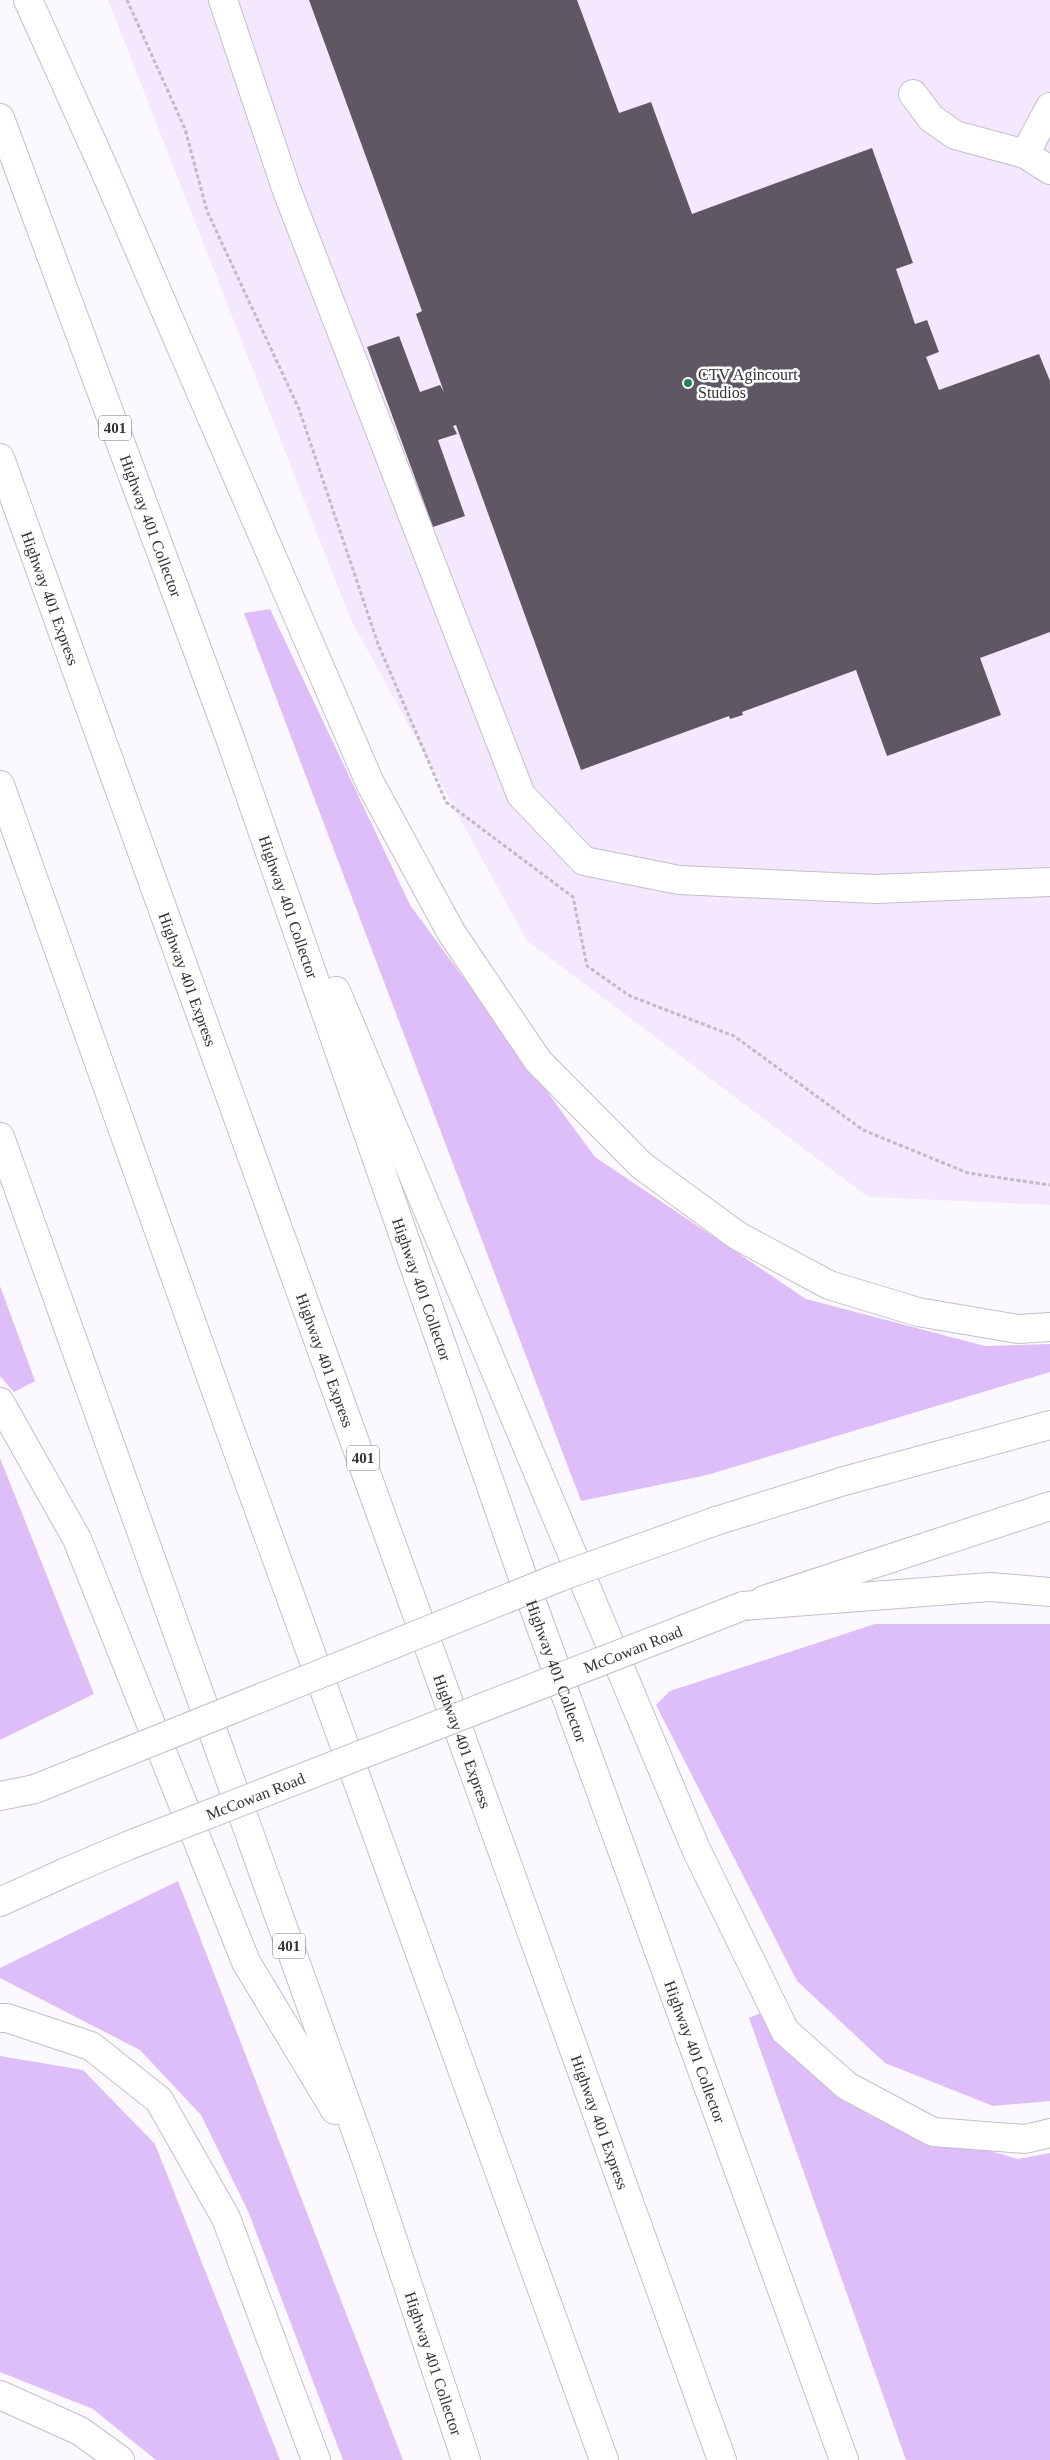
<svg xmlns="http://www.w3.org/2000/svg" width="1050" height="2460" font-family="Georgia,serif">
<style>
.built{fill:#f4e8fe}
.green{fill:#debef8}
.building{fill:#5f5764}
.lines{fill:none;stroke-linecap:round;stroke-linejoin:round}
.minor-casing{stroke:#c5bdcc;stroke-width:30}
.major-casing{stroke:#c5bdcc;stroke-width:30}
.highway-casing{stroke:#c5bdcc;stroke-width:30}
.path{stroke:#c0bcc3;stroke-width:3;stroke-dasharray:4 2.5;stroke-linecap:butt}
.minor{stroke:#fff;stroke-width:28}
.major{stroke:#fff;stroke-width:28}
.highway{stroke:#fff;stroke-width:28}
.major-bridge-casing{stroke:#c5bdcc;stroke-width:30;stroke-linecap:butt}
.major-bridge{stroke:#fff;stroke-width:28}
.poi-dot{fill:#258258;stroke:#fff;stroke-width:2}
.labels{text-anchor:middle;stroke-width:5;stroke-linejoin:round;paint-order:stroke}
.shield{fill:#fff;stroke:#716f73;stroke-width:1}
.shield-label{font-size:15px;font-weight:bold;fill:#343137}
.poi-label{font-size:16px;fill:#343137;stroke:#fff;text-anchor:start}
.street-label{font-size:16px;fill:#343137;stroke:#fff}
</style>
<rect width="100%" height="100%" fill="#fcf8ff"/>
<polygon class="built" points="108,0 1050,0 1050,1205 868,1197 527,941 351,620"/>
<g class="green">
<polygon points="270,609 410,905 595,1157 806,1299 985,1346 1050,1344 1050,1372 707,1475 581,1501 244,613"/>
<polygon points="0,1286 35,1381 14,1392 0,1376"/>
<polygon points="0,1458 94,1694 0,1740"/>
<polygon points="875,1624 1050,1624 1050,2101 993,2106 885,2063 797,1981 656,1705 670,1691"/>
<polygon points="178,1881 403,2460 343,2460 248,2211 201,2115 140,2050 0,1978 0,1968"/>
<polygon points="765,2011 804,2067 870,2116 1018,2159 1050,2153 1050,2460 906,2460 749,2018"/>
<polygon points="0,2056 83,2070 155,2144 280,2460 156,2460 93,2409 0,2372"/>
</g>
<polygon class="building" points="309,0 577,0 619,113 651,102 692,214 872,148 913,263 896,269 915,324 927,320 939,352 926,357 939,390 1039,354 1050,381 1050,632 980,658 1001,715 887,756 856,670 742,712 743,715 730,719 729,716 581,770 456,425 453,426 457,434 438,440 465,516 433,527 367,347 399,336 420,392 440,385 444,392 416,314 422,311"/>
<g class="lines">
<g class="minor-casing">
<g id="minor">
<polyline points="223,0 287,191 521,795 584,861 679,880 876,889 1050,882"/>
<polyline points="913,94 931,118 955,135 1025,154 1050,107"/>
<polyline points="1025,154 1050,170"/>
</g>
</g>
<g class="major-casing">
<g id="major">
<polyline points="716,1521 844,1481 1050,1425"/>
<polyline points="764,1600 1050,1506"/>
<polyline points="0,1902 66,1872"/>
</g>
</g>
<g class="highway-casing">
<g id="highway">
<polyline points="28,0 105,171 370,783 451,932 538,1061 641,1165 738,1236 829,1285 918,1312 1018,1329 1050,1327"/>
<path id="s1" d="M 0,118 L 230,738 L 522,1575 L 844,2460"/>
<path id="s2" d="M 0,458 L 722,2460"/>
<polyline points="0,785 226,1419 604,2460"/>
<polyline points="336,991 696,1849 785,2031 847,2086 933,2132 1025,2139 1050,2133"/>
<path id="s3" d="M 0,1137 L 367,2162 L 466,2460"/>
<polyline points="0,1402 77,1539 246,1962 335,2110"/>
<polyline points="743,1606 990,1587 1050,1592"/>
<polyline points="0,1796 35,1789"/>
<polyline points="0,2018 7,2018 91,2046 159,2100 226,2218 316,2460"/>
<polyline points="0,2395 80,2431 120,2460"/>
</g>
</g>
<polyline class="path" points="127,0 185,129 207,211 299,409 378,644 446,802 573,897 587,966 630,996 734,1036 863,1130 968,1173 1050,1185"/>
<use href="#minor" class="minor"/>
<use href="#major" class="major"/>
<use href="#highway" class="highway"/>
<g class="major-bridge-casing">
<g id="major-bridge">
<polyline points="35,1789 560,1577 716,1521"/>
<path id="s4" d="M 66,1872 L 127,1846 L 743,1606"/>
</g>
</g>
<use href="#major-bridge" class="major-bridge"/>
</g>
<circle class="poi-dot" cx="688" cy="383" r="5"/>
<g class="labels">
<g class="shield">
<rect x="99" y="415.5" width="32" height="25" rx="4"/>
<rect x="347" y="1445.5" width="32" height="25" rx="4"/>
<rect x="273" y="1933.5" width="32" height="25" rx="4"/>
</g>
<g class="shield-label">
<text x="115" y="433">401</text>
<text x="363" y="1463">401</text>
<text x="289" y="1951">401</text>
</g>
<g class="poi-label">
<text x="698" y="380">CTV Agincourt<tspan x="698" dy="18">Studios</tspan></text>
</g>
<g class="street-label">
<text dy="6" stroke="none"><textPath href="#s1" startOffset="435">Highway 401 Collector</textPath></text>
<text dy="6" stroke="none"><textPath href="#s2" startOffset="149">Highway 401 Express</textPath></text>
<text dy="6" stroke="none"><textPath href="#s1" startOffset="840">Highway 401 Collector</textPath></text>
<text dy="6" stroke="none"><textPath href="#s2" startOffset="554">Highway 401 Express</textPath></text>
<text dy="6" stroke="none"><textPath href="#s1" startOffset="1245">Highway 401 Collector</textPath></text>
<text dy="6" stroke="none"><textPath href="#s2" startOffset="959">Highway 401 Express</textPath></text>
<text dy="6" stroke="none"><textPath href="#s4" startOffset="609">McCowan Road</textPath></text>
<text dy="6" stroke="none"><textPath href="#s1" startOffset="1650">Highway 401 Collector</textPath></text>
<text dy="6" stroke="none"><textPath href="#s2" startOffset="1364">Highway 401 Express</textPath></text>
<text dy="6" stroke="none"><textPath href="#s4" startOffset="204">McCowan Road</textPath></text>
<text dy="6" stroke="none"><textPath href="#s1" startOffset="2055">Highway 401 Collector</textPath></text>
<text dy="6" stroke="none"><textPath href="#s2" startOffset="1769">Highway 401 Express</textPath></text>
<text dy="6" stroke="none"><textPath href="#s3" startOffset="1301">Highway 401 Collector</textPath></text>
</g>
</g>
</svg>
